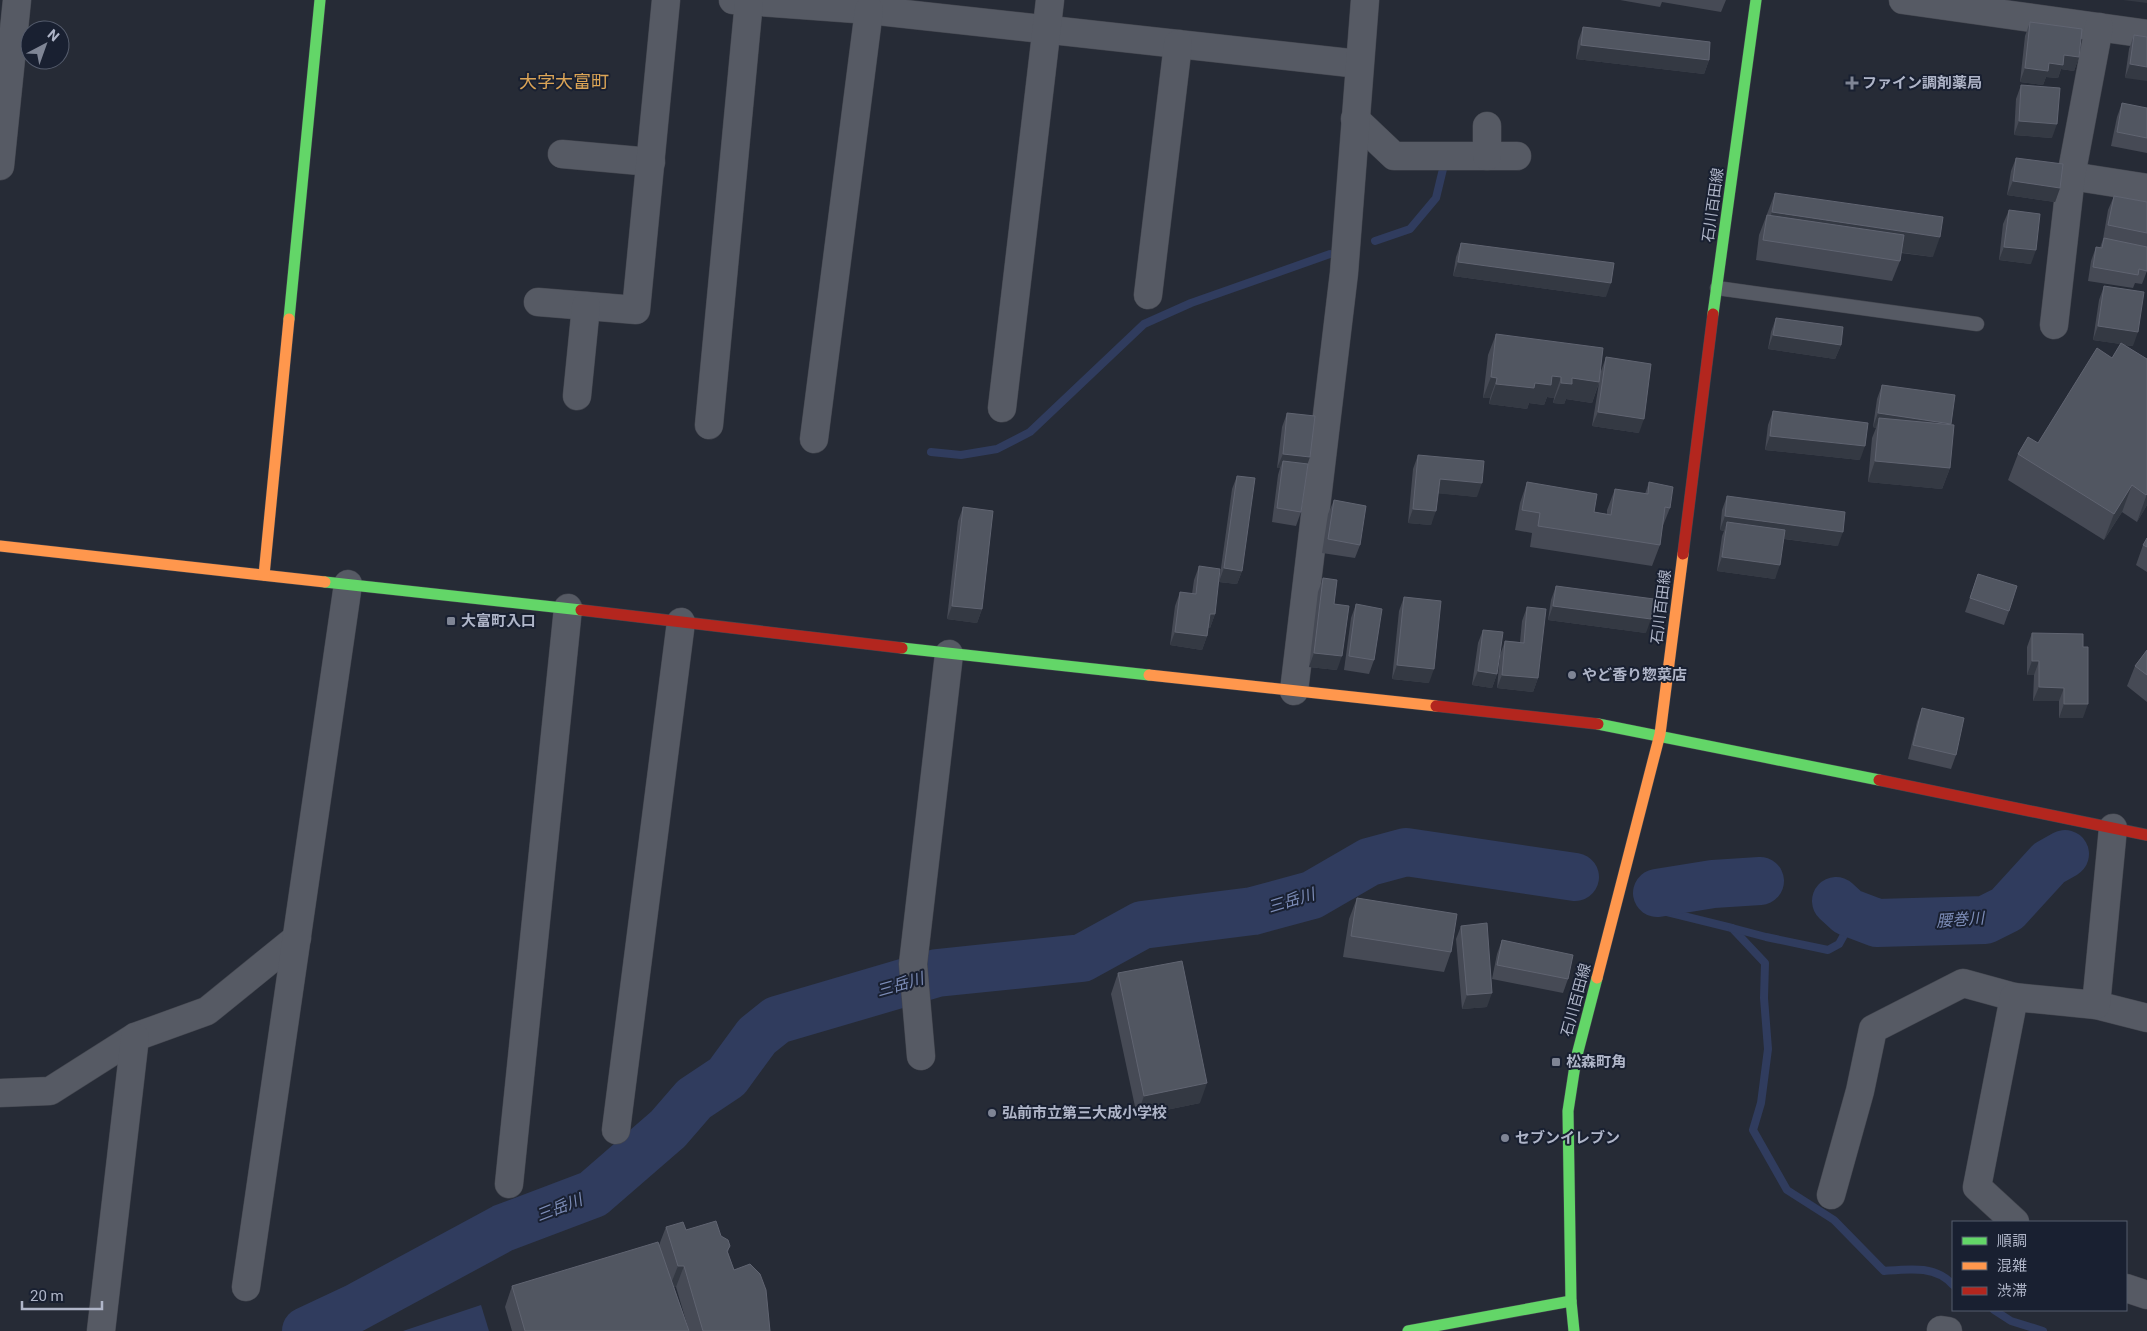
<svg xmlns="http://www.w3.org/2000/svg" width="2147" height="1331" font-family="Roboto,'Noto Sans JP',sans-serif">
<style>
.water{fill:#303c5e}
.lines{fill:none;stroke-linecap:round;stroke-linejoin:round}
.stream{stroke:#303c5e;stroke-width:8}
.river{stroke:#303c5e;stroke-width:48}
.lane-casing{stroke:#43464f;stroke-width:15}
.street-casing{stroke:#43464f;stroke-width:29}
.fast-casing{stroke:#43464f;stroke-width:12}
.slow-casing{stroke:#43464f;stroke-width:12}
.jam-casing{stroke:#43464f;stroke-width:12}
.lane{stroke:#565a64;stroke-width:14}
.street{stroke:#565a64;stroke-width:28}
.fast{stroke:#63d668;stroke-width:11}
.slow{stroke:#ff974d;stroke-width:11}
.jam{stroke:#b3261e;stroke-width:11}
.wall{fill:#464a55}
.shaded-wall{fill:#343943}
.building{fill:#515661;stroke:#606471}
.poi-dot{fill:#7f8595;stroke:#192031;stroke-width:2}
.labels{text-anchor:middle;stroke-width:4;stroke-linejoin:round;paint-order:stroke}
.poi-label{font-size:15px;font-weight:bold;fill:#afb5c8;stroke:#192031;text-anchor:start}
.street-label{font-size:15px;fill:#afb5c8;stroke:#192031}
.water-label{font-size:16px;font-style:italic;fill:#7c8cb7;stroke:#192031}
.quarter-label{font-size:18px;fill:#dca556;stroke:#192031}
</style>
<rect width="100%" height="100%" fill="#262b36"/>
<polygon class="water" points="481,1305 489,1331 403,1331"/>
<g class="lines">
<g class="stream">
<polyline points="1375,241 1410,229 1436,198 1443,169"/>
<polyline points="931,452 961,455 997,449 1030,432 1144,324 1191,303 1330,254"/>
<path d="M 1667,912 L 1732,928 L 1765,963 L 1764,998 L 1768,1049 L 1761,1103 L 1753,1130 L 1787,1190 L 1834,1220 L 1884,1271 C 1908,1269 1936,1265 1953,1285"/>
<polyline points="1732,928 1766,937 1828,950 1839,944 1849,926 1861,918"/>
<polyline points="1994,1310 2011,1321 2043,1331"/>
</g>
<g class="river">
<polyline points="1657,893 1713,884 1760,881"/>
<polyline points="1836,901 1848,912 1877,923 1985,920 2007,909 2049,863 2065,854"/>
<polyline points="306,1331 355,1308 503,1228 593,1194 668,1129 694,1099 727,1077 757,1036 777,1020 937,973 1082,958 1142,925 1253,911 1312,895 1369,862 1406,852 1575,877"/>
</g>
<g class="lane-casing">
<polyline id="lane" points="1717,288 1977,324"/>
</g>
<g class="street-casing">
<g id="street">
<polyline points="733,0 869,10 1359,64"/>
<polyline points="1903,0 2147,34"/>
<polyline points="1355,119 1394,156 1517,156"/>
<polyline points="1487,126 1487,156"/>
<polyline points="562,154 651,162"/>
<polyline points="0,166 17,0"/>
<polyline points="2071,176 2147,188"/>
<polyline points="1148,295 1178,44"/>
<polyline points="538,302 636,310 666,0"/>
<polyline points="2054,325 2071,176 2099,27"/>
<polyline points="577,396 586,306"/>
<polyline points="1002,408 1050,0"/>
<polyline points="709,425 749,1"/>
<polyline points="814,439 869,10"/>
<polyline points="1294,691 1344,273 1365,0"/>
<polyline points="2096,1005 2147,1018"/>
<polyline points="921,1056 913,964 949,654"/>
<polyline points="0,1093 50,1091 135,1037 207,1011 297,938"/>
<polyline points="616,1130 681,622"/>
<polyline points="509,1184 568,608"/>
<polyline points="1831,1195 1860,1091 1873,1029 1963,983 2014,997"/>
<polyline points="2015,1222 1977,1187 2014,997 2096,1005 2113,828"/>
<polyline points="246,1287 348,584"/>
<polyline points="2126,1288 2147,1295"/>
<polyline points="1941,1330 1948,1331"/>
<polyline points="101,1331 135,1037"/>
</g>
</g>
<g class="fast-casing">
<g id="fast">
<polyline points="1713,314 1756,0"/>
<polyline points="289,319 320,0"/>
<polyline points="325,582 581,610"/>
<polyline points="902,648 1149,675"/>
<polyline points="1598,724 1879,780"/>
<polyline points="1408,1331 1571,1301"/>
<polyline points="1574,1331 1571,1301 1568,1111 1576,1059 1597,978"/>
</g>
</g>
<g class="slow-casing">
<g id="slow">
<polyline points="0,546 325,582"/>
<polyline points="264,575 289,319"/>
<polyline points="1149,675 1436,706"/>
<polyline points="1597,978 1660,734 1683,554"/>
</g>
</g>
<g class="jam-casing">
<g id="jam">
<polyline points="1683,554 1713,314"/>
<polyline points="581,610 902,648"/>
<polyline points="1436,706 1598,724"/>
<polyline points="1879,780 2147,835"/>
</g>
</g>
<use href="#lane" class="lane"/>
<use href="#street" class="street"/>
<use href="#fast" class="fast"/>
<use href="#slow" class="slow"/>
<use href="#jam" class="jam"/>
</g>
<g class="wall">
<polygon points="1620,0 1726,0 1721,12 1662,2 1660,7"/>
<polygon points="2030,22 2079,57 2074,71 2061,69 2058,78 2046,77 2043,85 2020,82 2025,36"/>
<polygon points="1583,27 1709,60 1704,74 1576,59 1578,41"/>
<polygon points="2134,35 2147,37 2125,78 2129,49"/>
<polygon points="2021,85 2052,138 2014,135 2016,99"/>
<polygon points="2122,103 2147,108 2147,153 2111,146 2117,117"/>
<polygon points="2016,158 2060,188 2055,202 2007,195 2011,171"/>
<polygon points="1775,193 1933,257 1901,253 1900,261 1892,281 1756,260 1759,235"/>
<polygon points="2114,196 2147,202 2147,271 2142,284 2135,283 2133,288 2088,281 2091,261 2096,247 2100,248 2103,239 2108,210"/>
<polygon points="2009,210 2031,264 1999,260 2003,224"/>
<polygon points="1461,243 1606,297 1453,276 1456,257"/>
<polygon points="2104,286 2133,346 2124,345 2147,359 2147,505 2137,522 2122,512 2104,540 2008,480 2018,454 2038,443 2112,358 2121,344 2093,340 2099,300"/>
<polygon points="1776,318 1841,345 1835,359 1768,349 1771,332"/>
<polygon points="1496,334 1601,371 1606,357 1639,433 1592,426 1599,383 1592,403 1566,399 1564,404 1553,403 1554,398 1547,397 1544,405 1529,403 1527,409 1489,404 1490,398 1483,398 1488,355"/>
<polygon points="1882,385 1950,425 1950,468 1942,489 1868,482 1872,438 1876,428 1873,427 1877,399"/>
<polygon points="1773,411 1860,460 1765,450 1768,425"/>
<polygon points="1287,413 1308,464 1301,512 1296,526 1272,522 1278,475 1280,468 1277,468 1282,427"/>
<polygon points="1418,455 1477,497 1438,493 1431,525 1408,523 1413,469"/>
<polygon points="1237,476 1242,571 1237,584 1219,582 1232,489"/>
<polygon points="1527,482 1594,512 1607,514 1607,510 1615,489 1645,494 1649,482 1670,508 1662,528 1660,545 1652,566 1530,547 1532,533 1515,530 1520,503"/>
<polygon points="1727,496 1838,546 1784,539 1775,579 1717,571 1722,536 1724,531 1720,530 1722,510"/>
<polygon points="1334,500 1360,545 1355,558 1322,553 1328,514"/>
<polygon points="963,507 982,609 977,623 947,619 958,521"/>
<polygon points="2147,538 2147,572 2136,565 2143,545"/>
<polygon points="1199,566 1215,614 1210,628 1208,628 1207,636 1202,650 1170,645 1175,606 1180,592 1192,594 1194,580"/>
<polygon points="1978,574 2009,611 2004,625 1965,612"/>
<polygon points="1323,578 1334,604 1337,670 1309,667 1318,592"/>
<polygon points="1556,586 1646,633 1548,620 1551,600"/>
<polygon points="1404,597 1429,683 1392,679 1399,611"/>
<polygon points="1356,604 1374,660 1369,674 1344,670 1351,618"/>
<polygon points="1527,607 1538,678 1533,692 1497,688 1500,655 1505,641 1520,642 1522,621"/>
<polygon points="1483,630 1497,674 1492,688 1472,685 1478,643"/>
<polygon points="2032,633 2083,718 2059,718 2059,701 2033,701 2034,675 2027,675 2027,647"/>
<polygon points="2147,650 2147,702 2127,686 2135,666"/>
<polygon points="1922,708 1956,755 1951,769 1908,759 1917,722"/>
<polygon points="1357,898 1451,952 1444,972 1343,957 1349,919"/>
<polygon points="1461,926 1487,1007 1462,1009 1456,939"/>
<polygon points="1502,940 1568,979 1563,993 1492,979 1497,954"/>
<polygon points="1118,973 1200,1103 1137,1116 1111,994"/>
<polygon points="666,1227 686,1230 721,1236 730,1246 728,1252 734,1270 770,1331 689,1331 676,1287 674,1287 689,1331 512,1331 505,1307 512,1286 659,1245"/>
</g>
<g class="shaded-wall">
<polygon points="2123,0 2147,0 2147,3"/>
<polygon points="1581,45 1709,60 1704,74 1576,59"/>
<polygon points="2064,55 2079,57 2074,71 2061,69 2058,78 2046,77 2043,85 2020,82 2025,68 2049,63"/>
<polygon points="2130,64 2147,67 2147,81 2125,78"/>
<polygon points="2019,121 2057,124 2052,138 2014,135"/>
<polygon points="2013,181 2060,188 2055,202 2007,195"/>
<polygon points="1772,212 1940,237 1933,257 1765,233"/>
<polygon points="2004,247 2036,250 2031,264 1999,260"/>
<polygon points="1458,262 1611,283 1606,297 1453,276"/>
<polygon points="2098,326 2138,332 2133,346 2093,340"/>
<polygon points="1773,335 1841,345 1835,359 1768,349"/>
<polygon points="1552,376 1561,377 1554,398 1547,397 1544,405 1529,403 1527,409 1489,404 1496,384 1535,383"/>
<polygon points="1491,377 1497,378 1490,398 1483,398"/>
<polygon points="1572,378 1599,382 1592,403 1566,399 1564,404 1553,403 1561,383"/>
<polygon points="1598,412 1644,419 1639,433 1592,426"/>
<polygon points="1878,413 1951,424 1946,438 1879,418 1876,428 1873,427"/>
<polygon points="1770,436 1865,446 1860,460 1765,450"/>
<polygon points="1283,454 1310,457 1305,471 1283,461 1280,468 1277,468"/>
<polygon points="1875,461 1950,468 1942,489 1868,482"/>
<polygon points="1440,479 1482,483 1477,497 1434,493"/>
<polygon points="2132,485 2122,512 2104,540 2114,514"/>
<polygon points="2147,494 2147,505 2137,522"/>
<polygon points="1413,509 1436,511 1431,525 1408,523"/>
<polygon points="1725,516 1843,532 1838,546 1725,531 1727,522 1724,531 1720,530"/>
<polygon points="1722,557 1780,565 1775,579 1717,571"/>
<polygon points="1224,568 1242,571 1237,584 1219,582"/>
<polygon points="952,606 982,609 977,623 947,619"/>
<polygon points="1553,606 1651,619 1646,633 1548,620"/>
<polygon points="1210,614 1215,614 1210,628 1205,628"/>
<polygon points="1175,632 1207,636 1202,650 1170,645"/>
<polygon points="1314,653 1342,656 1337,670 1309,667"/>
<polygon points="2032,661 2039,661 2034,675 2027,675"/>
<polygon points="1397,665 1434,669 1429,683 1392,679"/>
<polygon points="1478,671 1497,674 1492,688 1472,685"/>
<polygon points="1502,675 1538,678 1533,692 1497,688"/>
<polygon points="2039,687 2064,688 2059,701 2033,701"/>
<polygon points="2064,704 2088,704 2083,718 2059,718"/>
<polygon points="1492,993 1487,1007 1462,1009 1467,995"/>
<polygon points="1207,1083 1200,1103 1137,1116 1144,1096"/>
<polygon points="678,1266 684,1266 676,1287 670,1286"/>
</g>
<g class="building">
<polygon points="2030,22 2082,29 2079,57 2064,55 2063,65 2049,63 2048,71 2025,68"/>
<polygon points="1583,27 1710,42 1709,60 1581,45"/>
<polygon points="2134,35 2147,37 2147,67 2130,64"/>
<polygon points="2021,85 2060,88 2057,124 2019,121"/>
<polygon points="2122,103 2147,108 2147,138 2117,132"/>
<polygon points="2016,158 2063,164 2060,188 2013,181"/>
<polygon points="1775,193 1943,217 1940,237 1772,212"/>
<polygon points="2114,196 2147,202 2147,233 2108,225"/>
<polygon points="2009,210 2040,214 2036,250 2004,247"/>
<polygon points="1767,215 1904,235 1900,261 1763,240"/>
<polygon points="2104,238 2147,247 2147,271 2139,269 2138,275 2093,267 2096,247 2102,248"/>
<polygon points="1461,243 1614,263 1611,283 1458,262"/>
<polygon points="2104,286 2144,292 2138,332 2098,326"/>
<polygon points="1776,318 1843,327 1841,345 1773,335"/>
<polygon points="1496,334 1603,348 1599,382 1572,378 1572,384 1561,383 1561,377 1552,376 1551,385 1535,383 1534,388 1496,384 1497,378 1491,377"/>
<polygon points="2121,343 2147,359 2147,494 2146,495 2132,485 2114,514 2018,454 2028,437 2038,443 2097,348 2112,358"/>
<polygon points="1606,357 1651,364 1644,419 1598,412"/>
<polygon points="1882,385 1955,395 1951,424 1878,413"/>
<polygon points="1773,411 1868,423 1865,446 1770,436"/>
<polygon points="1287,413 1315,416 1310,457 1283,454"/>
<polygon points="1879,418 1954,425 1950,468 1875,461"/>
<polygon points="1418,455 1484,461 1482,483 1440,479 1436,511 1413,509"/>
<polygon points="1283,461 1308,464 1301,512 1277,508"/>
<polygon points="1237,476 1255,478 1242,571 1224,568"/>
<polygon points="1527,482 1597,494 1594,512 1611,515 1615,489 1648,494 1649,482 1673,487 1670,508 1665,507 1660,545 1538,526 1540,513 1522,510"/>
<polygon points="1727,496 1845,512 1843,532 1725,516"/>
<polygon points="1334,500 1366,506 1360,545 1328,539"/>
<polygon points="963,507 993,511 982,609 952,606"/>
<polygon points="1727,522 1785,530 1780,565 1722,557"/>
<polygon points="2147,538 2147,547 2143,545"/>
<polygon points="1199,566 1220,569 1215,614 1210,614 1207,636 1175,632 1180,592 1196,594"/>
<polygon points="1978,574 2017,586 2009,611 1970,598"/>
<polygon points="1323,578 1337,580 1334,604 1349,606 1342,656 1314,653"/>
<polygon points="1556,586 1654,599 1651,619 1553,606"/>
<polygon points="1404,597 1441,601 1434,669 1397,665"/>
<polygon points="1356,604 1382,609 1374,660 1349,656"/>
<polygon points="1527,607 1546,609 1538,678 1502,675 1505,641 1524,643"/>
<polygon points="1483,630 1503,632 1497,674 1478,671"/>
<polygon points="2032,633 2083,634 2083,647 2088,647 2088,704 2064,704 2064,688 2039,687 2039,661 2032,661"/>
<polygon points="2147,650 2147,675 2135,666"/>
<polygon points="1922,708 1964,718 1956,755 1913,745"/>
<polygon points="1357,898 1457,914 1451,952 1351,936"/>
<polygon points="1487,923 1492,993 1467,995 1461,926"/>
<polygon points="1502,940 1573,955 1568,979 1497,965"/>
<polygon points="1182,961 1207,1083 1144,1096 1118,973"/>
<polygon points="716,1221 721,1236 728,1240 730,1246 727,1251 734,1270 750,1264 760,1274 766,1290 770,1331 703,1331 684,1266 678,1266 666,1227 683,1222 686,1230"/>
<polygon points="658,1242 689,1331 525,1331 512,1286"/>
</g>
<g class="poi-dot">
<path d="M1849.5 75.5h5v5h5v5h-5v5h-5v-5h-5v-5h5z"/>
<rect x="446" y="616" width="10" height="10" rx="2.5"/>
<circle cx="1572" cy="675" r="5"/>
<rect x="1551" y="1057" width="10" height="10" rx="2.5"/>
<circle cx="992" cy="1113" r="5"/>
<circle cx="1505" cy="1138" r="5"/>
</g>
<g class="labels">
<g class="poi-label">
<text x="1862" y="88">ファイン調剤薬局</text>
<text x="461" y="626">大富町入口</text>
<text x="1582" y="680">やど香り惣菜店</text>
<text x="1566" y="1067">松森町角</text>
<text x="1002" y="1118">弘前市立第三大成小学校</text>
<text x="1515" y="1143">セブンイレブン</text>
</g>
<g class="street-label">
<text transform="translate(1713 205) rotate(-82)" y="5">石川百田線</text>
<text transform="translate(1661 607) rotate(-83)" y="5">石川百田線</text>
<text transform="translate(1576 1000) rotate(-75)" y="5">石川百田線</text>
</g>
<g class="water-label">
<text transform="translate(1291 900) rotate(-17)" y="6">三岳川</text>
<text transform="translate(1960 919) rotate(-4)" y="6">腰巻川</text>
<text transform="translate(900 984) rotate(-16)" y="6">三岳川</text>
<text transform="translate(559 1207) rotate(-21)" y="6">三岳川</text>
</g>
<g class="quarter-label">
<text x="564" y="88">大字大富町</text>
</g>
</g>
<rect x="1952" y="1221" width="175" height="90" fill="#192031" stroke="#555c6d"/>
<rect x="1962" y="1237" width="25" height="8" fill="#63d668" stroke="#555c6d"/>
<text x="1997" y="1246" font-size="15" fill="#afb5c8">順調</text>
<rect x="1962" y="1262" width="25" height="8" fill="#ff974d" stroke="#555c6d"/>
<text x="1997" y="1271" font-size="15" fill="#afb5c8">混雑</text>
<rect x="1962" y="1287" width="25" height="8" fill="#b3261e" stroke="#555c6d"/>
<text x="1997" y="1296" font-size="15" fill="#afb5c8">渋滞</text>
<g transform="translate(45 45) rotate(41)"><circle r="24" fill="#192031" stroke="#555c6d"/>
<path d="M0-4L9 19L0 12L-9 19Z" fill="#7f8595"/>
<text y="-8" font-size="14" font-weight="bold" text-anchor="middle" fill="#afb5c8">N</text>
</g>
<path d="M22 1301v8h80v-8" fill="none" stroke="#afb5c8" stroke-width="2.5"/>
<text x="30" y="1301" font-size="15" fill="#afb5c8" stroke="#192031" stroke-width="4" paint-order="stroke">20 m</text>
</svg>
